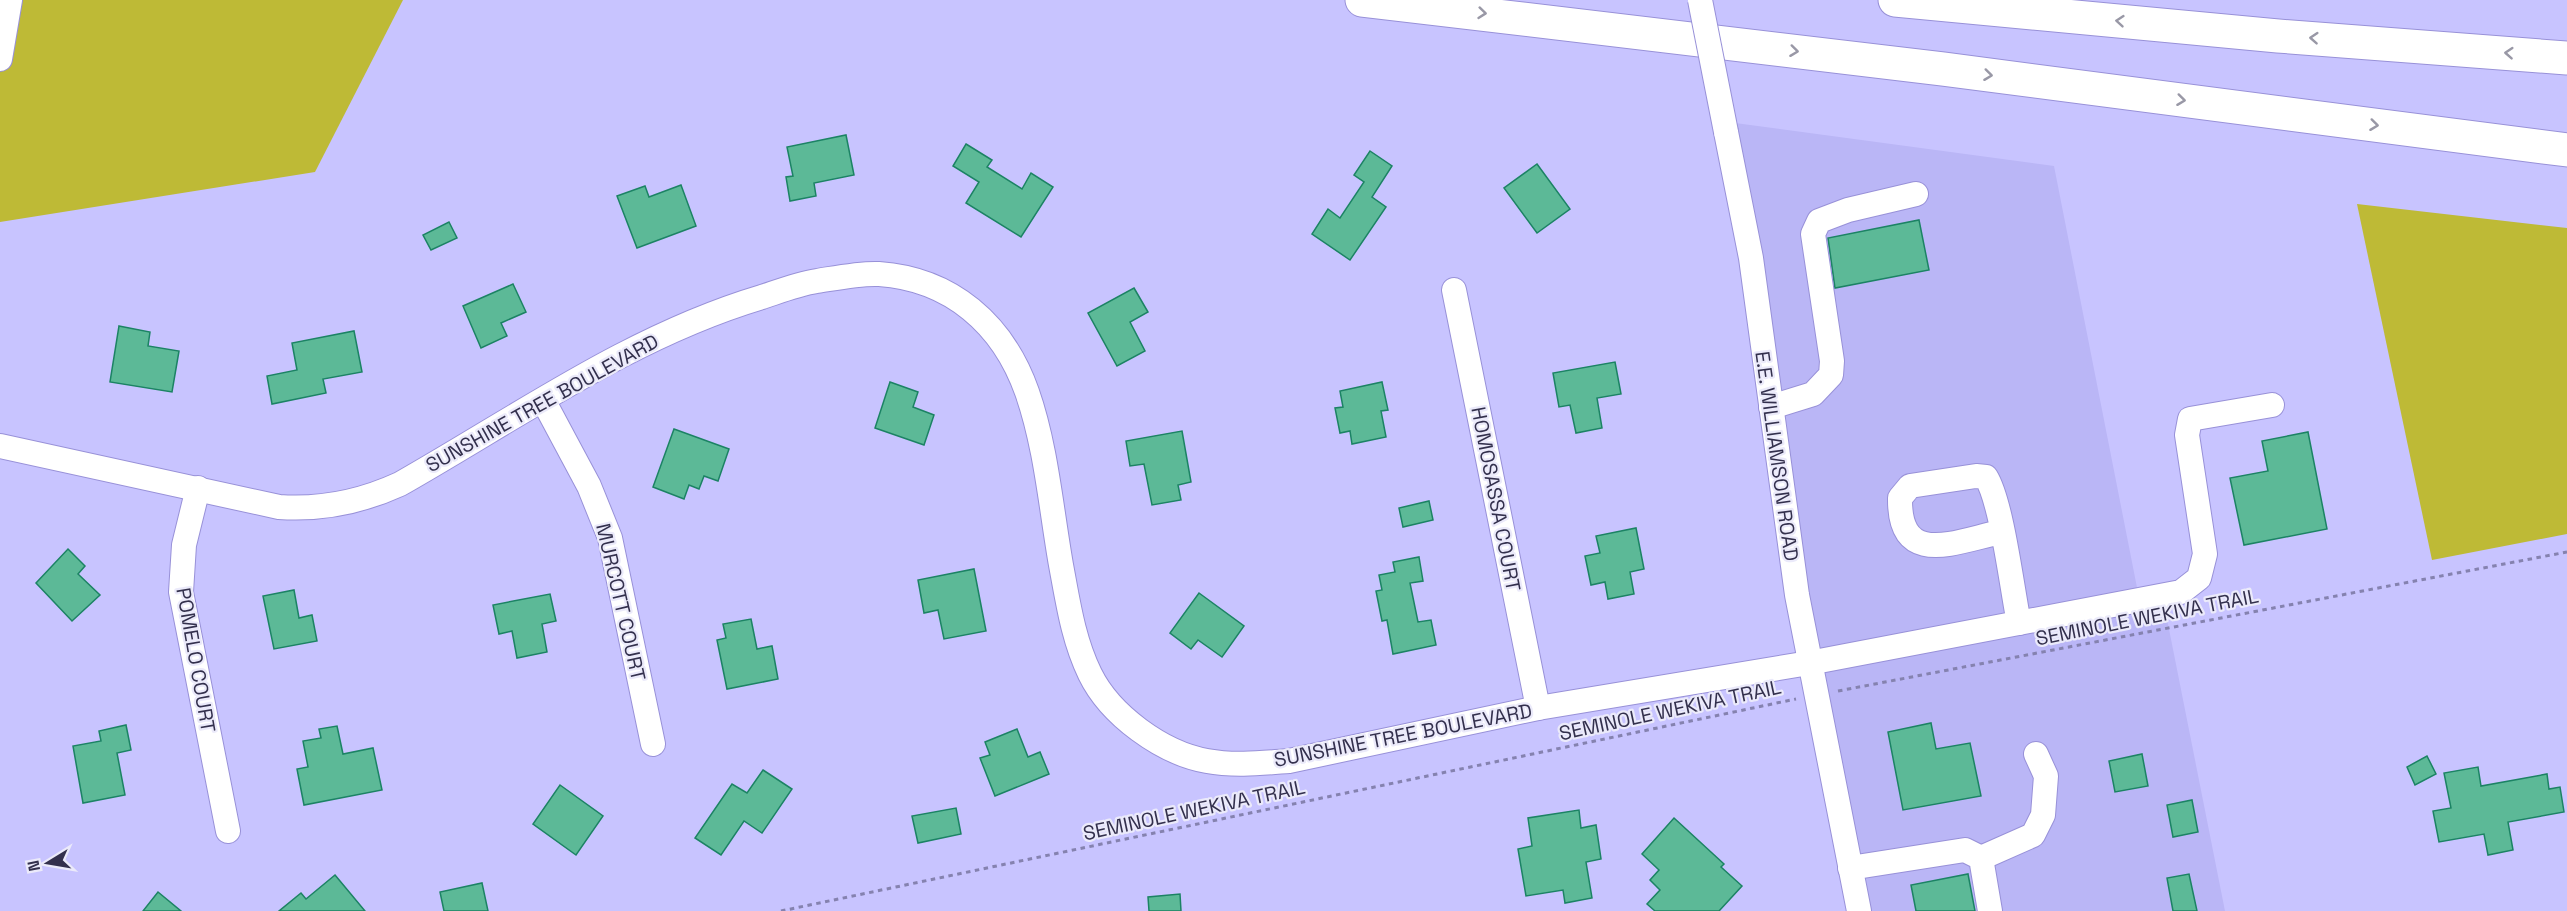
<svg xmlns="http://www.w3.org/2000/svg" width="2567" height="911" font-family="'Space Grotesk',sans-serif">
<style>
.built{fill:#bab6f6}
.green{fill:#beba36}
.building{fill:#5cb997;stroke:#1c8364;stroke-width:1.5}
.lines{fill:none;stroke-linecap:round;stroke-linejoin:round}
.minor-casing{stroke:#9891d8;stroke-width:26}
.highway-casing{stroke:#9891d8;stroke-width:35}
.path{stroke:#8582af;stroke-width:3;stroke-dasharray:4.5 4.5;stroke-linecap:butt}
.minor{stroke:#fff;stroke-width:24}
.highway{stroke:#fff;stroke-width:33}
.minor-bridge-casing{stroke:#9891d8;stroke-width:26;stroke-linecap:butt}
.minor-bridge{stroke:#fff;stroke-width:24}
.oneway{stroke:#9998a6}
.labels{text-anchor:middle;stroke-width:4.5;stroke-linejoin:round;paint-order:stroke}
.street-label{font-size:20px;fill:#33304d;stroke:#ebeafa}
</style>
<rect width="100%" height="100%" fill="#c8c4ff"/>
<polygon class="built" points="1735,123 2054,166 2143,618 2166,614 2225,911 1869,911 1818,650 1800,546 1761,256"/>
<g class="green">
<polygon points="0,0 403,0 315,172 0,222"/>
<polygon points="2357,204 2567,228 2567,534 2432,560"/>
</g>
<g class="building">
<polygon points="846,135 854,175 814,183 816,196 790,201 786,177 793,176 787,147"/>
<polygon points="966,144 992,160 987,167 1022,189 1031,173 1053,187 1021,237 966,203 979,182 953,166"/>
<polygon points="1370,151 1392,166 1372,197 1386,207 1350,260 1312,234 1328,209 1340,218 1364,182 1354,175"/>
<polygon points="1537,164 1570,209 1537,233 1504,188"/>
<polygon points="681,185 696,226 637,248 617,196 645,186 649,197"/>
<polygon points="1919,220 1929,270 1835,288 1828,238"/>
<polygon points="449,222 457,238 431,250 423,235"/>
<polygon points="513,284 526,312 501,323 507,336 481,348 463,306"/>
<polygon points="1134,288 1148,312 1130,322 1145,351 1117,366 1088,313"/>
<polygon points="119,326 150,332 148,346 179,351 172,392 110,382"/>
<polygon points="354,331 362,372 323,379 326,393 272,404 267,376 297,370 292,343"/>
<polygon points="1615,362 1621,394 1597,398 1602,428 1576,433 1570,405 1559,407 1553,373"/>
<polygon points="890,382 918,392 913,407 934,415 924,445 875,428"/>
<polygon points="1382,382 1388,410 1381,411 1386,437 1352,444 1350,431 1340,433 1335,408 1343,407 1340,391"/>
<polygon points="674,429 729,449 718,481 704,476 699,489 689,485 684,499 653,487"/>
<polygon points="1182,431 1191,482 1178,485 1181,500 1152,505 1144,464 1130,466 1126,441"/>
<polygon points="2308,432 2327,529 2244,545 2230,478 2268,471 2262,441"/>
<polygon points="1429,501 1433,520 1403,527 1399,508"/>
<polygon points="1636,528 1644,569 1630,572 1634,594 1608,599 1605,582 1591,585 1585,556 1600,553 1596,536"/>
<polygon points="68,549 85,566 78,574 100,595 72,621 36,583"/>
<polygon points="1419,557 1423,581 1410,583 1418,622 1431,620 1436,645 1393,654 1387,620 1382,621 1376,591 1382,590 1379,575 1395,572 1393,562"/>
<polygon points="974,569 986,631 944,639 938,610 924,613 918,580"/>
<polygon points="294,590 299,618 312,615 317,641 274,649 263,596"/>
<polygon points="1199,593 1244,626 1222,657 1198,640 1191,649 1170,633"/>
<polygon points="550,594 556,621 542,624 547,652 517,658 512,631 499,634 493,605"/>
<polygon points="751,619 757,649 772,646 778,679 727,689 717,640 726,638 723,624"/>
<polygon points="1931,723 1936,749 1970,743 1981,796 1903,810 1888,732"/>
<polygon points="126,725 131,750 117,753 125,795 83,803 73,746 101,741 99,731"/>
<polygon points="337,726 343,754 373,748 382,790 304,805 297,769 308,767 303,741 321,738 319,729"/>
<polygon points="1017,729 1028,757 1040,752 1049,774 995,796 980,758 990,755 985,742"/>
<polygon points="2142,754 2148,786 2115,792 2109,761"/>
<polygon points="2427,756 2436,774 2415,785 2407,767"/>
<polygon points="2478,767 2481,786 2547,774 2549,789 2560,787 2564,812 2508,822 2513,850 2488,855 2484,834 2439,842 2433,811 2451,808 2444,773"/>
<polygon points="763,770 792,789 762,833 744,821 721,855 695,838 732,784 747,793"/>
<polygon points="560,785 603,816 576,855 533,824"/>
<polygon points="2192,800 2198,832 2173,837 2167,805"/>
<polygon points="956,808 961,834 918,843 912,816"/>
<polygon points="1579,810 1581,828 1596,825 1601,859 1586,862 1592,898 1565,903 1563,890 1526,896 1518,849 1532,846 1528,818"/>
<polygon points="1674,818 1724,864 1721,867 1742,886 1719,911 1655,911 1647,904 1660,890 1650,880 1659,870 1642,854"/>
<polygon points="1968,874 1975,911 1916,911 1911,885"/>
<polygon points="2189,874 2197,911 2173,911 2167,878"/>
<polygon points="335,875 365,911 279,911 301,893 306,899"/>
<polygon points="482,883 488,911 444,911 440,892"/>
<polygon points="158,892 181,911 143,911"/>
<polygon points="1180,894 1181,911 1149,911 1148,897"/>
</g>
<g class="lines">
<g class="minor-casing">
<g id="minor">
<polyline points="0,59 10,0"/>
<polyline points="1726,132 1751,258 1797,595 1859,911"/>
<polyline points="1454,290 1538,708"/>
<polyline points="543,400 589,486 610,538 653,744"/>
<polyline points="1771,407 1813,394 1831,375 1832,361 1813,234 1819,221 1848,210 1916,194"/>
<path d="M 0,446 L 279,507 C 322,510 361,502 400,484 C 518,417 631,336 762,297 C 780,291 798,284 817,281 C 836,278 860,273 879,274 C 951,279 1003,324 1027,392 C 1046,446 1051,508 1061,565 C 1068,602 1073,639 1090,674 C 1110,715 1162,753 1207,761 C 1234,766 1262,763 1289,761 L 1538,708 L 1809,663 L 2181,592 L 2199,578 L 2205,554 L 2187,435 L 2190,419 L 2272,405"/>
<polyline points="198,488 184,545 181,592 228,831"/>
<path d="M 2001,532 C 1956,541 1899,569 1900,498 L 1910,486 L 1976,476 L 1986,477 C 2002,503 2012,589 2019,623"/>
<polyline points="1981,858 2033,835 2043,815 2046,776 2036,754"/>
<polyline points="1850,868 1965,850 1981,858 1990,911"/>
</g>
</g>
<g class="highway-casing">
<g id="highway">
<polyline points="1362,0 1943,69 2567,150"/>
<polyline points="1895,0 2278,36 2567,58"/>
</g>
</g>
<g class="path">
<polyline points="1838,691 2567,552"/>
<polyline points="781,911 1796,699"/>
</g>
<use href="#minor" class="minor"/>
<use href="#highway" class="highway"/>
<g class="minor-bridge-casing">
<polyline id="minor-bridge" points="1700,0 1726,132"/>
</g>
<use href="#minor-bridge" class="minor-bridge"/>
</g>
<defs><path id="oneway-chevron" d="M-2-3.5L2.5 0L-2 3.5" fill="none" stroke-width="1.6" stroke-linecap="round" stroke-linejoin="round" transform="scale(1.5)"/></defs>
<g class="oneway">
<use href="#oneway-chevron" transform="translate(1482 13) rotate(6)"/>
<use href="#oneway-chevron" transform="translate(2120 21) rotate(-175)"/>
<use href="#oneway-chevron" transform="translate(2314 38) rotate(-176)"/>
<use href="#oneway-chevron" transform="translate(1794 51) rotate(7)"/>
<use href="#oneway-chevron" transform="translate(2509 53) rotate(-176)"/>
<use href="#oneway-chevron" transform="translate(1988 75) rotate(7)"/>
<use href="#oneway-chevron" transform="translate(2181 100) rotate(7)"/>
<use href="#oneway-chevron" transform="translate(2374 125) rotate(7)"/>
</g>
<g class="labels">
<g class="street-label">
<text transform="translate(542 403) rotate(-29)" y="7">SUNSHINE TREE BOULEVARD</text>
<text transform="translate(1777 456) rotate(82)" y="7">E.E. WILLIAMSON ROAD</text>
<text transform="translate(1496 499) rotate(79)" y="7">HOMOSASSA COURT</text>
<text transform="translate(621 602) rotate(77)" y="7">MURCOTT COURT</text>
<text transform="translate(2147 617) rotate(-11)" y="7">SEMINOLE WEKIVA TRAIL</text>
<text transform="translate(196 660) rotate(80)" y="7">POMELO COURT</text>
<text transform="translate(1670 710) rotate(-12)" y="7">SEMINOLE WEKIVA TRAIL</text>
<text transform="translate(1403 735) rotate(-11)" y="7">SUNSHINE TREE BOULEVARD</text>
<text transform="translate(1194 810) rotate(-12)" y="7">SEMINOLE WEKIVA TRAIL</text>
</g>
</g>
<g transform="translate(48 863) rotate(259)" stroke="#ebeafa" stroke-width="4.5" paint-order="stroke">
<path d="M0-4.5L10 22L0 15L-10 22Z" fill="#33304d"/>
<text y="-9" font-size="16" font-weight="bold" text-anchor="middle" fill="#33304d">N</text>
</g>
</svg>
